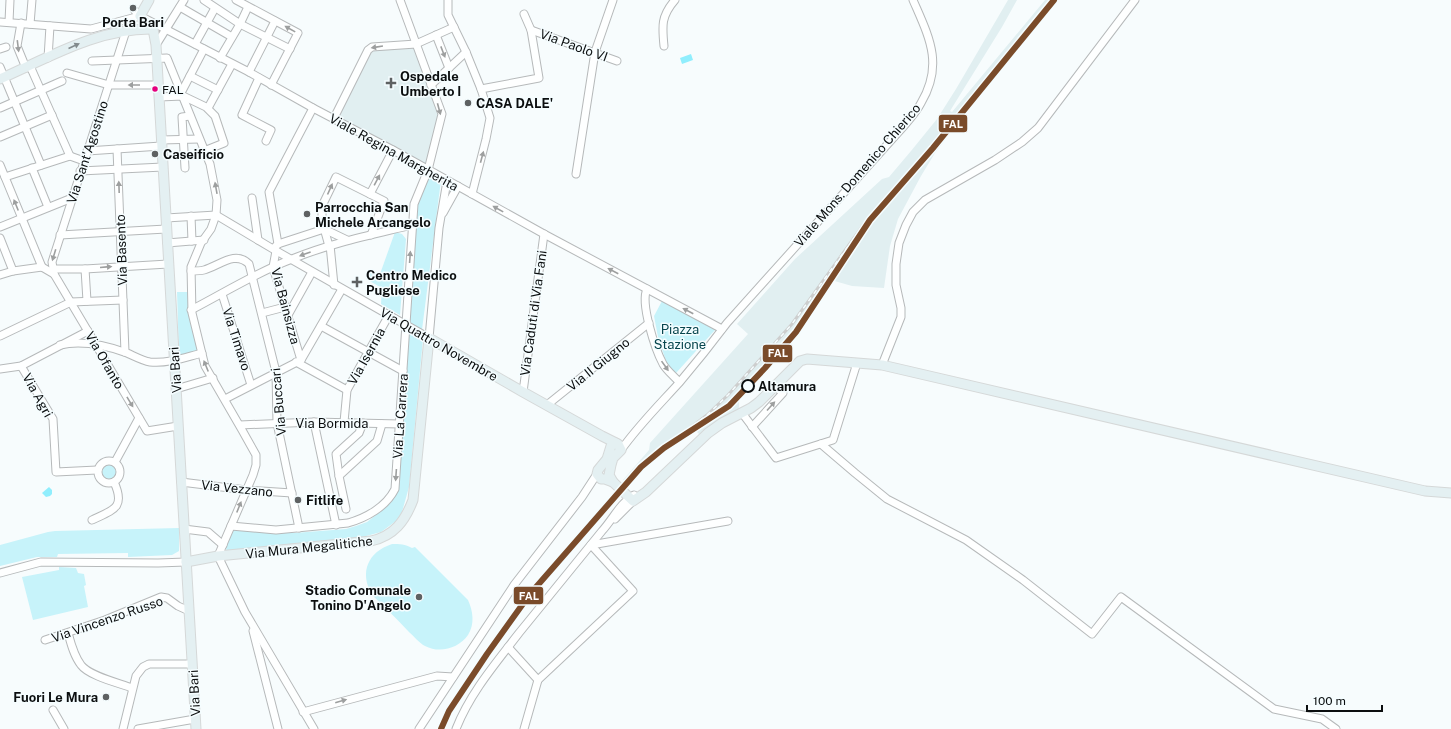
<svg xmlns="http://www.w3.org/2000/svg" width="1451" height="729" font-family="'Public Sans',sans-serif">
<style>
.built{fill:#e1eff1}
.green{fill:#c7f3fa}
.water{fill:#90eefd}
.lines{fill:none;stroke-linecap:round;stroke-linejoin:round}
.minor-casing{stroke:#b6b9ba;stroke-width:9}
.major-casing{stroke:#d5d8d8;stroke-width:11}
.minor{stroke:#feffff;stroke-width:7}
.major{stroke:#e4f0f2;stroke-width:9}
.rail-casing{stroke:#cdcece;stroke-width:3}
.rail{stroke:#f5fdff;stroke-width:1.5;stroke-dasharray:4.5;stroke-linecap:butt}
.rail-1-casing{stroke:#f5fdff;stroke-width:9}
.rail-1{stroke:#7a4b2a;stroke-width:6}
.oneway{fill:#9d9f9f}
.oneway2{fill:#828a8c}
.poi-dot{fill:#5e6162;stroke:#f5fdff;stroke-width:1.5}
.bus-dot{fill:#e5007d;stroke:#f5fdff;stroke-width:1.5}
.stop-dot{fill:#f5fdff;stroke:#0b0e0f;stroke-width:2}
.labels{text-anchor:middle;stroke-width:3;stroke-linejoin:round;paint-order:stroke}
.bus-label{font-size:12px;fill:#0b0e0f;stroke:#f5fdff;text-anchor:start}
.poi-label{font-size:13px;font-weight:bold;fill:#0b0e0f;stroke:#f5fdff;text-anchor:start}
.street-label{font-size:13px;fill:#0b0e0f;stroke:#f5fdff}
.park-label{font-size:13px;fill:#07464e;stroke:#f5fdff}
.stop-label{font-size:13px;font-weight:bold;fill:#0b0e0f;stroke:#f5fdff;text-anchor:start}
.line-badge{stroke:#f5fdff;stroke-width:1.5}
.badge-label{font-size:11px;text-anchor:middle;font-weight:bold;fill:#fff}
</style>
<rect width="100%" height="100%" fill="#f7fcfd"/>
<g class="built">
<polygon points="1008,0 1017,0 1002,27 950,111 952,112 1045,0 1057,0 972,105 935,153 921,176 898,219 890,246 884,288 852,286 831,280 792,339 757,382 739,400 739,408 700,435 696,431 660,454 645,466 627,486 623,480 649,450 650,443 748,334 737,324 795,259 882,179 889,177 911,151 937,119 956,89"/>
<polygon points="415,45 439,114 426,167 338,117 369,52 373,49"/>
</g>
<g class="green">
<polygon points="429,175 441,180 422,330 410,322 417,205"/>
<polygon points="395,232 402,234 406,239 400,315 381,304 382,288 366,279 370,269 380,274"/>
<polygon points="177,292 188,292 198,351 179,356"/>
<polygon points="662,301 715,330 676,373 667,364 658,337 654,316"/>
<polygon points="408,331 423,339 409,487 402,512 396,521 381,532 359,538 228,552 226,549 233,529 269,533 294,533 346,529 356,526 367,522 385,508 397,493 399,479"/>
<circle cx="109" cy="472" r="7"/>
<polygon points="179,528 179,551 172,555 128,557 128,553 58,554 57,557 37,557 0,566 0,545 48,532 55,531"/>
<path d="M 392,544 C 400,544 405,544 412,548 L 415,547 L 468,600 C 473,611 475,624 468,635 C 459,648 440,654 425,646 C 419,643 414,636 409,632 C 397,619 385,607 372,595 C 359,572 368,552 392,544 Z"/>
<polygon points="59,567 76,568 78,573 84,574 86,585 84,586 88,607 33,620 22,577 59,570"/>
</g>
<g class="water">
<polygon points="691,54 693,60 682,64 680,58"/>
<polygon points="49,487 52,490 52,494 50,496 46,497 42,493"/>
</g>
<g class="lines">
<g class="minor-casing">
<g id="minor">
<polyline points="204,0 240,24 290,49"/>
<polyline points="236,0 298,33 271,85"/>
<polyline points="448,0 448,15 466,52 481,89 490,118 486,139 472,194"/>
<polyline points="180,7 232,37"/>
<polyline points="135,11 140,16 249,72 313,108 393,150 544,234 722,329"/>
<polyline points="0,22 91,29 140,16"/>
<polyline points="9,22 10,0"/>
<polyline points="21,23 17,46 26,68"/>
<polyline points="30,24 32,0"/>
<polyline points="531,30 617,61"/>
<polyline points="436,35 449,68"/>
<polyline points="195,44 215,8"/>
<polyline points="156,45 184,0"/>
<path d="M 664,46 C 662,26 661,16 675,0"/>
<polyline points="0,49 6,47"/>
<polyline points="48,58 50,26"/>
<polyline points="220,58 240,24 248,7"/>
<polyline points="92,61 167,58 210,164 217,200 216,215 211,229 201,243 191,267 192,313 205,366 242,430 256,455 256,465 253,475 218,556 245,612 314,729"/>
<polyline points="30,66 70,156"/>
<polyline points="0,67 41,165"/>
<polyline points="249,72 275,21"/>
<polyline points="67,73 109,85 158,85"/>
<polyline points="190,76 218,90"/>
<polyline points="259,78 242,115 271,130 266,141"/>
<polyline points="431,85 466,52"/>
<polyline points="481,89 539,78 531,30 524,14"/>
<polyline points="181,93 204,49"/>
<polyline points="159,97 183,96 206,107 215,116 224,143 204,151"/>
<polyline points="0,108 62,81"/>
<polyline points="208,108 232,64"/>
<polyline points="334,118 368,50 372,47 416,44 454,27"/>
<polyline points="0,137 52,115"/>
<polyline points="161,140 199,139"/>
<polyline points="117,149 125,352"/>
<polyline points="87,151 161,146"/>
<polyline points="0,165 42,267"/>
<polyline points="32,168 48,207"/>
<polyline points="185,168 182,117 190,116"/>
<polyline points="80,171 163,167"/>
<polyline points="576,174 595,52 613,0"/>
<polyline points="5,177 70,156 84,161"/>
<polyline points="370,194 384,201 371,235"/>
<polyline points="252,198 258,240"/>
<polyline points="443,213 458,186"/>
<polyline points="191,216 192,241"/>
<polyline points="166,218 216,215 273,249 429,338 439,228 447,181"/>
<polyline points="0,227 72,198"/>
<polyline points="60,235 166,229"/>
<polyline points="0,238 13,271"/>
<polyline points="167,243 204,240"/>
<polyline points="278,244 269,192 313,108"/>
<polyline points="330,245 334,285"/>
<polyline points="329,246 322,221 322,206 336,177 370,194 393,150"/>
<polyline points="275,247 278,244 324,229 347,240"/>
<polyline points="276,251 273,267 301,360"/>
<polyline points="53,269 85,269 168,264"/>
<polyline points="85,269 87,301"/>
<path d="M 191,271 C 195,271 200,271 204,270 C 219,266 235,250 249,264 L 276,372 L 277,423 L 299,528"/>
<polyline points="54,274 52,262 126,31"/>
<polyline points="0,275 13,271 42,267 54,274 147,431 178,426"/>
<path d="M 647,289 C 640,303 655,349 663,364 C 667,371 674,376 679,382"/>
<polyline points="222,294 251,385"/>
<path d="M 191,310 C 224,293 257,272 292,259 C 331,243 371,235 412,225"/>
<polyline points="262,313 285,307"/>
<polyline points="288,315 312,272"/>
<polyline points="321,326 403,371"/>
<polyline points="0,336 71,302 123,300"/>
<path d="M 60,345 C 82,340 105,345 127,353 C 134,356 143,361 150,362 C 168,364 186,357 202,353"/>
<polyline points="296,362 347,390"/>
<polyline points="882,365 901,317 901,308 896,285 896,264 899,243 906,225 913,212 925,200 995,160 1022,142 1038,128 1135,0"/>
<polyline points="21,366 53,419 56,472 97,470"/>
<polyline points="0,369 21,366 88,331"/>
<polyline points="176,389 213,378"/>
<polyline points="523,392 544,234"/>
<polyline points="225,399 301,360 342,289"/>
<polyline points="547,405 649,323"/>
<polyline points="742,413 776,458 833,440 857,363"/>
<polyline points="314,422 336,525"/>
<polyline points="344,422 347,390 389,315"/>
<polyline points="240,425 314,422 400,424"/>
<polyline points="752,427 783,393 775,386"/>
<polyline points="821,444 855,473 887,499 966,540 1023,580 1092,634 1121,597 1274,709 1322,719 1336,729"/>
<path d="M 621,450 C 638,426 659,405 679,383 C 696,363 712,343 727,323 L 904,126 C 910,119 917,111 921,103 C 944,64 929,37 913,0"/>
<circle cx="109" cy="472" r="11"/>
<polyline points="115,462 139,418"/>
<polyline points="339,476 336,454 359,433 363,423"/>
<polyline points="181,482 246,490 292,493"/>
<polyline points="346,509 339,476 377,441 382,424"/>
<polyline points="615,519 633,501"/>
<path d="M 92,520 C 113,510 126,508 114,482"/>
<path d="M 231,526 L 276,530 L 348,523 C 366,518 386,507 395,489 L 414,204 L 428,170 L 442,114 L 400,0"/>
<polyline points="184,529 208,532 223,545"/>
<polyline points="591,545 728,521"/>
<polyline points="0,573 41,562 158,563 186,562"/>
<polyline points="253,631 278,729"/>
<path d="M 68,633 C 71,644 74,656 81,665 C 89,676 119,683 132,688"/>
<polyline points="45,640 105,620 161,597 167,598 178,606 189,611"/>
<polyline points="508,647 538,680 524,729"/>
<polyline points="538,680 633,591 591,545"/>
<polyline points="53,710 64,729"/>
<polyline points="303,712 437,676 453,677"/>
<polyline points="123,729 136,676 143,667 149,664 192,664"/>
<polyline points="138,729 195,719"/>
<polyline points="419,729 514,585 582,497 597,474"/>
<path d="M 456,729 C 470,693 496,663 519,633 C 547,599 574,565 602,531 C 613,519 620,503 634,495"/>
</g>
</g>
<g class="major-casing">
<g id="major">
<polyline points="149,0 140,16 153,29 156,45 196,729"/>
<path d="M 0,79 C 48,58 98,28 153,29"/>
<polyline points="613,482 605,479 601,479 597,474 598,470 607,459 611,446 616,443"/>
<path d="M 186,562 L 218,556 L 371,541 C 394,536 405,521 413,500 L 429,338 L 523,392 L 602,436 L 618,444 L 621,450 L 613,458 L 611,465 L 609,475 L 613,482 L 633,501 L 646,492 L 708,433 L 722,423 L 751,408 L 759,402 L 800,361 L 807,359 L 882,365 L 1425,491 L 1451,493"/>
</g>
</g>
<use href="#minor" class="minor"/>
<use href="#major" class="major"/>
<g class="rail-casing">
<polyline id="rail" points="664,448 707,415 728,395 792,324 864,224 897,185"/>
</g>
<use href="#rail" class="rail"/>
<g class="rail-1-casing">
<polyline id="rail-1" points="441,729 449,711 487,654 530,594 641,467 664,448 729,406 765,368 796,332 870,220 933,148 1054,0"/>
</g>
<use href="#rail-1" class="rail-1"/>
</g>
<defs><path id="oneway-solid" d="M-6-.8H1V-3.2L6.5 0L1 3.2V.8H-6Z"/></defs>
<g class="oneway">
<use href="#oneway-solid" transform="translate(290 29) rotate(-151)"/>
<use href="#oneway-solid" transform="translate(18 46) rotate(83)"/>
<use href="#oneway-solid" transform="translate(377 47) rotate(171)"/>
<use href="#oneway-solid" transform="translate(443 52) rotate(69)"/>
<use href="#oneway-solid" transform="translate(134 85) rotate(180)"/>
<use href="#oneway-solid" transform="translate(439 109) rotate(75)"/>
<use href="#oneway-solid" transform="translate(482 157) rotate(-75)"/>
<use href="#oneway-solid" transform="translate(377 180) rotate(-62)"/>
<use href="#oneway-solid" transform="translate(119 187) rotate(-92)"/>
<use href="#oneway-solid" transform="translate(216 188) rotate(-100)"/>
<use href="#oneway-solid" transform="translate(330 189) rotate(-66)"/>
<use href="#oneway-solid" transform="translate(16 205) rotate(-112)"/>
<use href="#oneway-solid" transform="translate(498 209) rotate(-151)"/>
<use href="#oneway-solid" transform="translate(305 254) rotate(160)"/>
<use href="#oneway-solid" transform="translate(54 255) rotate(107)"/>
<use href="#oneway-solid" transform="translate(410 257) rotate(-86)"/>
<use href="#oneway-solid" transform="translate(106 267) rotate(-5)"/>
<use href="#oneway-solid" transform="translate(613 271) rotate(-152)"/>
<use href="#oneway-solid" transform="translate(688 311) rotate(-152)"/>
<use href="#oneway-solid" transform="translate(206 366) rotate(-112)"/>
<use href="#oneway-solid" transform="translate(665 366) rotate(55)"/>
<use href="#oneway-solid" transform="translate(130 402) rotate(59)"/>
<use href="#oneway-solid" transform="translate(771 406) rotate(-48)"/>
<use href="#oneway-solid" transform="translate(396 475) rotate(94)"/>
<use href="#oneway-solid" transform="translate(239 507) rotate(-68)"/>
<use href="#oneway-solid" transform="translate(341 701) rotate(-16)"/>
</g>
<use class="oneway2" href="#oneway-solid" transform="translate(74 46) rotate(-24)"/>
<g class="poi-dot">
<circle cx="133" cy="8" r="4"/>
<path d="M389 77h4v4h4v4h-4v4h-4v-4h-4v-4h4z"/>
<circle cx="468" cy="103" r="4"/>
<circle cx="155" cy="154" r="4"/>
<circle cx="307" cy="214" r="4"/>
<path d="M355 276h4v4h4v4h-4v4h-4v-4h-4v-4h4z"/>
<circle cx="298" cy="500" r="4"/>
<circle cx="419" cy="597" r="4"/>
<circle cx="106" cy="697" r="4"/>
</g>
<circle class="bus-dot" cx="155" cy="89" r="3.5"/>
<circle class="stop-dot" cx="748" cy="386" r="6"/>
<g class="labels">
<g class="bus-label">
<text x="162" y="94">FAL</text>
</g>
<g class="poi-label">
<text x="133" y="27" text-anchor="middle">Porta Bari</text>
<text x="400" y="81">Ospedale<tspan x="400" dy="15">Umberto I</tspan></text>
<text x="476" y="108">CASA DALE'</text>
<text x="163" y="159">Caseificio</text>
<text x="315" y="212">Parrocchia San<tspan x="315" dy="15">Michele Arcangelo</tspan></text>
<text x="366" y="280">Centro Medico<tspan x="366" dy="15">Pugliese</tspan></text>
<text x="306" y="505">Fitlife</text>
<text x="411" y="595" text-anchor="end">Stadio Comunale<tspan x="411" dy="15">Tonino D'Angelo</tspan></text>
<text x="98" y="702" text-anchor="end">Fuori Le Mura</text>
</g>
<g class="street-label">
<text transform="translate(574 45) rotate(20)" y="5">Via Paolo VI</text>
<text transform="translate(87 152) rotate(-72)" y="5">Via Sant'Agostino</text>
<text transform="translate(394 152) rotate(29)" y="5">Viale Regina Margherita</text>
<text transform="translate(857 175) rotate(-49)" y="5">Viale Mons. Domenico Chierico</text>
<text transform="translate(121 250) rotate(-92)" y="5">Via Basento</text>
<text transform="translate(286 306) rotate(75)" y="5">Via Bainsizza</text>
<text transform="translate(533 313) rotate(-82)" y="5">Via Caduti di Via Fani</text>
<text transform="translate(237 339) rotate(72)" y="5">Via Timavo</text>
<text transform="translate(439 344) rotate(30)" y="5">Via Quattro Novembre</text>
<text transform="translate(366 356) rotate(-61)" y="5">Via Isernia</text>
<text transform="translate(105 360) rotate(60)" y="5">Via Ofanto</text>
<text transform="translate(598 364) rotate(-39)" y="5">Via II Giugno</text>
<text transform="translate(175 370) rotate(-94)" y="5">Via Bari</text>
<text transform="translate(38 395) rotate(61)" y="5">Via Agri</text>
<text transform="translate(278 402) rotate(-95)" y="5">Via Buccari</text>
<text transform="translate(400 416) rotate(-86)" y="5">Via La Carrera</text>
<text x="332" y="428">Via Bormida</text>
<text transform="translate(237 488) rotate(6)" y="5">Via Vezzano</text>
<text transform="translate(309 547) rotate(-6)" y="5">Via Mura Megalitiche</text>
<text transform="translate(107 619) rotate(-19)" y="5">Via Vincenzo Russo</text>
<text transform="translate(194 693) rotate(-93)" y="5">Via Bari</text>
</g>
<g class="park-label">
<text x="680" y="334">Piazza<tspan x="680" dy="15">Stazione</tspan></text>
</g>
<g class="stop-label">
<text x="758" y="391">Altamura</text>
</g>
</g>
<g class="line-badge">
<rect x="938" y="114" width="30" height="19" rx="4" fill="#7a4b2a"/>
<rect x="762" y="344" width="31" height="19" rx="4" fill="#7a4b2a"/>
<rect x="513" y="586" width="31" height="19" rx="4" fill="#7a4b2a"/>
</g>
<g class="badge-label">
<text x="953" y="128">FAL</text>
<text x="778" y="357">FAL</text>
<text x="529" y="600">FAL</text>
</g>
<path d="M1307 705v6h75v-6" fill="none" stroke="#0b0e0f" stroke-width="2"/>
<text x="1313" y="705" font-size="12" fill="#0b0e0f" stroke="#f5fdff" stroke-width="3" paint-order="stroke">100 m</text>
</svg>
